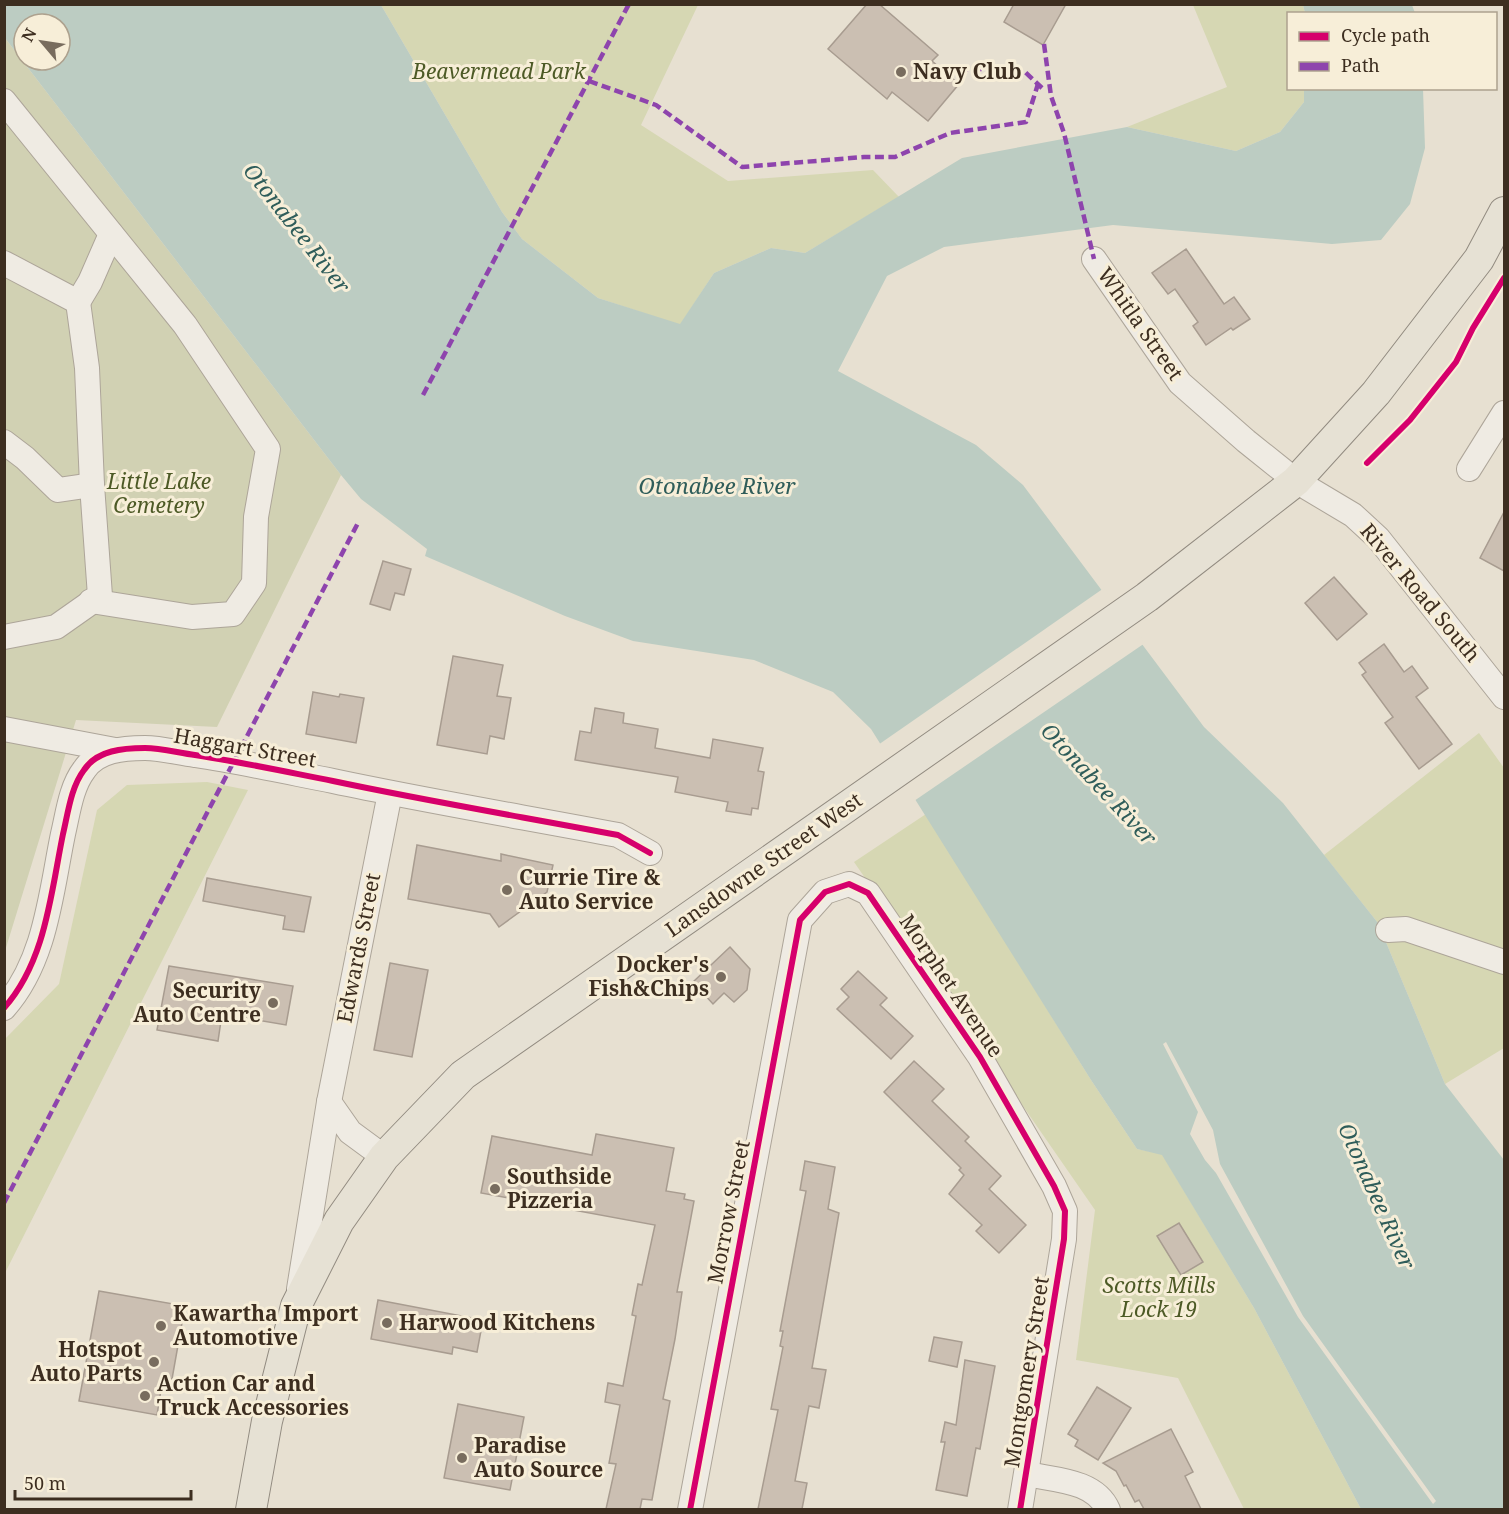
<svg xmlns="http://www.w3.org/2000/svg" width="1509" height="1514" font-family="'Noto Serif',serif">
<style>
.green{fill:#d6d7b3}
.cemetery{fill:#d1d1b3}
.water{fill:#bcccc2;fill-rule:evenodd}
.pier{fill:#e7e0d1}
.building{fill:#cbbfb2;stroke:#a89c90;stroke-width:1.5}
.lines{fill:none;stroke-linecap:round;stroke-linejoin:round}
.minor-casing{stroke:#ada599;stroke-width:26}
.major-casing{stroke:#928b80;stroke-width:32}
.minor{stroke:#efebe3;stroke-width:24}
.major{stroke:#e6e1d4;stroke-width:30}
.quiet{stroke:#8e44ad;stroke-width:4.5;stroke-dasharray:9 4.5;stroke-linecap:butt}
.cycleway-casing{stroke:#f7eed8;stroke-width:10}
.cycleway{stroke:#d6006c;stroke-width:6}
.poi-dot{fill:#786c5e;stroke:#f7eed8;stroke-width:2}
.labels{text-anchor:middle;stroke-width:6;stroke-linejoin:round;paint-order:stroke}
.park-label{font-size:21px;font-style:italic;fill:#4d5a26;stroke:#f7eed8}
.poi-label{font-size:21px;font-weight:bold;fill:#3d2e20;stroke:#f7eed8;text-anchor:start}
.street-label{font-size:21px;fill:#3d2e20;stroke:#f7eed8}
.water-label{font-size:22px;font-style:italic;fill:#2f5d5a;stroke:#f7eed8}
</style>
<rect width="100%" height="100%" fill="#e7e0d1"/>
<g class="green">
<polygon points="381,5 698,5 641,125 728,181 873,170 899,197 805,253 771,248 714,273 680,325 598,298 522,239 502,212"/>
<polygon points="1193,5 1303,5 1305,13 1288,14 1288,88 1304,89 1304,102 1280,132 1236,151 1127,127 1227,87"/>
<polygon points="1479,733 1504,768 1504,1048 1445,1084 1378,923 1324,855"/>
<polygon points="207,782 248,790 5,1273 5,1039 59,984 97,810 127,785"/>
<polygon points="926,814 1091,1080 1137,1149 1162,1154 1254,1308 1361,1509 1244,1509 1178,1378 1076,1360 1095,1210 854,862"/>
</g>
<polygon class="cemetery" points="5,38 341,475 217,727 76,720 5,951"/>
<g class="water">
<path d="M 5,5 L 381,5 L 502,212 L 522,239 L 598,298 L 680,324 L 714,273 L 771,248 L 805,253 L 962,158 L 1127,127 L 1236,151 L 1280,132 L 1304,102 L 1304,89 L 1423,89 L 1425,148 L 1410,204 L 1381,240 L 1332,244 L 1113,225 L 944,247 L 887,276 L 838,371 L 976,445 L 1023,485 L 1204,727 L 1283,803 L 1378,923 L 1445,1084 L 1504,1160 L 1504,1509 L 1361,1509 L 1254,1308 L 1162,1155 L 1137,1149 L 1091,1080 L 871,729 L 833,692 L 754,660 L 633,641 L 565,616 L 425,556 L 427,549 L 361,499 L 341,475 L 5,38 ZM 24,24 L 60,24 L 60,60 L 24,60 ZM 1166,1042 L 1213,1130 L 1220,1164 L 1303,1316 L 1436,1501 L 1433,1504 L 1298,1317 L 1216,1173 L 1205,1160 L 1190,1134 L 1198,1112 L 1163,1044 Z"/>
<polygon points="1303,5 1412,5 1415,13 1305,13"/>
</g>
<polygon class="pier" points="1104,588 1145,643 914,801 878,745"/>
<g class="building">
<polygon points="867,4 879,4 938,55 932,61 959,84 928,121 892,92 887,99 828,49"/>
<polygon points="1014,4 1066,4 1043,45 1004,22"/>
<polygon points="1186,249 1224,304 1234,297 1250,319 1233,330 1231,328 1206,345 1193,326 1198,322 1175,289 1168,294 1152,273"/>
<polygon points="1504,512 1504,571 1480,558"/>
<polygon points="383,561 411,569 404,595 395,593 390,610 370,604"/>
<polygon points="1334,577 1367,614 1337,640 1305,603"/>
<polygon points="1384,644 1404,672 1412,666 1428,688 1416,697 1452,744 1419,769 1385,723 1393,717 1362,675 1366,672 1359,663"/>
<polygon points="453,656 503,665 497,696 511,698 504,739 490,736 487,754 437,745"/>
<polygon points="313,692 339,697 340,694 364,698 356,743 306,734"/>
<polygon points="595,708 624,713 623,723 658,729 655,748 710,758 713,739 763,748 758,771 764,772 758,809 752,808 751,815 726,811 728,802 675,792 678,777 575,760 580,731 591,733"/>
<polygon points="417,845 501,861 501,854 553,865 547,892 499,927 490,914 408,899"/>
<polygon points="207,878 311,897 304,932 283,929 285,916 203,901"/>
<polygon points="730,947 750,969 747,990 734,1002 724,993 713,1004 693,982"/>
<polygon points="390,963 428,970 412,1057 374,1050"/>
<polygon points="169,966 293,986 286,1025 222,1014 218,1041 157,1030"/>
<polygon points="858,971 887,998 880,1005 913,1036 891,1059 837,1009 849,997 841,989"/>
<polygon points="914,1061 944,1089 932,1101 969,1137 965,1141 1001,1176 989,1189 1026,1225 999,1253 976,1231 982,1225 949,1194 964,1175 959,1170 961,1168 884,1092"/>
<polygon points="596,1134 674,1148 666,1191 685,1194 684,1199 694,1201 677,1292 682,1292 675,1339 663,1399 670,1401 652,1500 642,1499 640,1509 606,1509 616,1464 609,1463 620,1405 605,1402 608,1383 623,1386 636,1316 632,1315 638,1284 642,1285 655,1225 481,1193 492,1136 592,1155"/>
<polygon points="805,1161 835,1167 828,1209 839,1213 812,1368 826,1370 819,1408 809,1406 795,1481 807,1483 802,1509 758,1509 778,1410 771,1409 783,1347 780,1346 783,1331 780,1331 806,1191 800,1190"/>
<polygon points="1179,1223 1203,1262 1181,1275 1157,1236"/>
<polygon points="99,1291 185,1306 172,1379 163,1377 157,1415 79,1401"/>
<polygon points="378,1300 483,1320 477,1352 453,1347 452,1354 371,1339"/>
<polygon points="934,1337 962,1342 957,1367 929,1361"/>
<polygon points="965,1360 995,1366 980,1449 976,1448 967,1496 936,1490 945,1442 941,1442 945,1422 956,1425"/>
<polygon points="1097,1387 1131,1408 1098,1460 1075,1446 1078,1440 1068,1434"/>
<polygon points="458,1404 524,1417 510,1490 444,1478"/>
<polygon points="1171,1429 1193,1472 1185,1476 1201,1509 1144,1509 1139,1500 1135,1502 1126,1485 1124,1486 1116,1471 1103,1463"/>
</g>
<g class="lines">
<g class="minor-casing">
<g id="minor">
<polyline points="4,101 185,325 268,449 256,517 254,583 233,614 192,617 91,601"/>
<polyline points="1094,259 1180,383 1246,441 1296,481 1353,515 1378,538 1504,697"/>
<polyline points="4,263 78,302 87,368 92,485 100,596 56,627 4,637"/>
<polyline points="78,302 90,282 111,234"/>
<polyline points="4,442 25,458 58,490 92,485"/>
<polyline points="1469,469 1504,413"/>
<polyline points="4,729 115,750"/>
<polyline points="1388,930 1406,929 1504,962"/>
<path d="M 4,1008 C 46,961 51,892 63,834 C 68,813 71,787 84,770 C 97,750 124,748 145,748 C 161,748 179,753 195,755 C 241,762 287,772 333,781 C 427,801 523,817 618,835 L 650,853"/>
<polyline points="329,1102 350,1132 384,1157"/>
<polyline points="299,1289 329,1102 390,793"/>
<path d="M 1027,1474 C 1054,1480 1095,1480 1108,1510"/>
<polyline points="690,1510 800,920 825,892 849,884 868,893 980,1057 1054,1186 1065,1211 1064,1239 1020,1510"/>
</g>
</g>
<g class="major-casing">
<polyline id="major" points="251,1510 267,1421 296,1306 339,1221 384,1157 463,1075 1147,597 1296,481 1376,393 1479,259 1504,212"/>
</g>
<use href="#minor" class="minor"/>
<use href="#major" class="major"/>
<g class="quiet">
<polyline points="1044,44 1051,96 1064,133 1094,259"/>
<polyline points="959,70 1006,68 1025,72 1042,88"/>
<polyline points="589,81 656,105 742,167 864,157 895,157 950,133 1026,122 1038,84"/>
<polyline points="423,395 629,4"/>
<polyline points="4,1203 359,521"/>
</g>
<g class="cycleway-casing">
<g id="cycleway">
<polyline points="1367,463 1410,420 1456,362 1473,328 1504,278"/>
<path d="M 4,1008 C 46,961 51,892 63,834 C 68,813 71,787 84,770 C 97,750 124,748 145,748 C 161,748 179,753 195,755 C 241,762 287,772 333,781 C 427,801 523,817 618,835 L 650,853"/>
<polyline points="690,1510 800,920 825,892 849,884 868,893 980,1057 1054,1186 1065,1211 1064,1239 1020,1510"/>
</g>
</g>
<use href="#cycleway" class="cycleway"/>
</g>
<g class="poi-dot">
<circle cx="901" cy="72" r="6"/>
<circle cx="507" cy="890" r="6"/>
<circle cx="721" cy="977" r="6"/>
<circle cx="273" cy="1003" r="6"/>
<circle cx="495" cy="1189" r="6"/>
<circle cx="387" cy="1323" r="6"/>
<circle cx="161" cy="1326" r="6"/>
<circle cx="154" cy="1362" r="6"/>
<circle cx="145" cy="1396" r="6"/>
<circle cx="462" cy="1458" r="6"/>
</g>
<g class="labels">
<g class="park-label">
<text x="499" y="79">Beavermead Park</text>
<text x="159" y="489">Little Lake<tspan x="159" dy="24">Cemetery</tspan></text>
<text x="1159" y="1293">Scotts Mills<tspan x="1159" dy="24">Lock 19</tspan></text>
</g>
<g class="poi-label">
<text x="913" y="79">Navy Club</text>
<text x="519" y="885">Currie Tire &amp;<tspan x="519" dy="24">Auto Service</tspan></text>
<text x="709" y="972" text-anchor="end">Docker's<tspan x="709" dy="24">Fish&amp;Chips</tspan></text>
<text x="261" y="998" text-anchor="end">Security<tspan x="261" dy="24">Auto Centre</tspan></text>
<text x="507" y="1184">Southside<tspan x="507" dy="24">Pizzeria</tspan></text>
<text x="173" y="1321">Kawartha Import<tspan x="173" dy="24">Automotive</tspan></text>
<text x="399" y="1330">Harwood Kitchens</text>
<text x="142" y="1357" text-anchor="end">Hotspot<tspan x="142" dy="24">Auto Parts</tspan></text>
<text x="157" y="1391">Action Car and<tspan x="157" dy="24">Truck Accessories</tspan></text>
<text x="474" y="1453">Paradise<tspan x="474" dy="24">Auto Source</tspan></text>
</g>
<g class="street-label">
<text transform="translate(1140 324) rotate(55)" y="7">Whitla Street</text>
<text transform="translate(1420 593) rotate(50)" y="7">River Road South</text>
<text transform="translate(245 748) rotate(10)" y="7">Haggart Street</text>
<text transform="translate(764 865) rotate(-35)" y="7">Lansdowne Street West</text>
<text transform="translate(359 948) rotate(-79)" y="7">Edwards Street</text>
<text transform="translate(951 986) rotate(56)" y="7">Morphet Avenue</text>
<text transform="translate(729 1212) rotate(-79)" y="7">Morrow Street</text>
<text transform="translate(1027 1372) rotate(-81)" y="7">Montgomery Street</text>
</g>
<g class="water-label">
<text transform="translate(297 228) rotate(52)" y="8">Otonabee River</text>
<text x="717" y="494">Otonabee River</text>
<text transform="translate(1099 784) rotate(47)" y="8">Otonabee River</text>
<text transform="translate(1377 1196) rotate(66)" y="8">Otonabee River</text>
</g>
</g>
<rect width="1509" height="1514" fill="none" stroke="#3d2e20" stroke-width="12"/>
<rect x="1287" y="12" width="210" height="78" fill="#f7eed8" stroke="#ada18e" stroke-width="1.5"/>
<rect x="1299" y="32" width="30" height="9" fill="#d6006c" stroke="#ada18e" stroke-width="1.5"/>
<text x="1341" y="42" font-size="18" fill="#3d2e20">Cycle path</text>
<rect x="1299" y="62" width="30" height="9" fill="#8e44ad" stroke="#ada18e" stroke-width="1.5"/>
<text x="1341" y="72" font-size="18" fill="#3d2e20">Path</text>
<g transform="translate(42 42) rotate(299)"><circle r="28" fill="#f7eed8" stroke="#ada18e" stroke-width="1.5"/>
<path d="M0-4.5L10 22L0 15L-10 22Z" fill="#786c5e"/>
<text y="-9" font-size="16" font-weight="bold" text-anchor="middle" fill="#3d2e20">N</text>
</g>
<path d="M15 1490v9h176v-9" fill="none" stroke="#3d2e20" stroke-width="3"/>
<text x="24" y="1490" font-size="18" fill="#3d2e20" stroke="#f7eed8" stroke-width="4.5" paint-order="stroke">50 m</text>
</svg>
